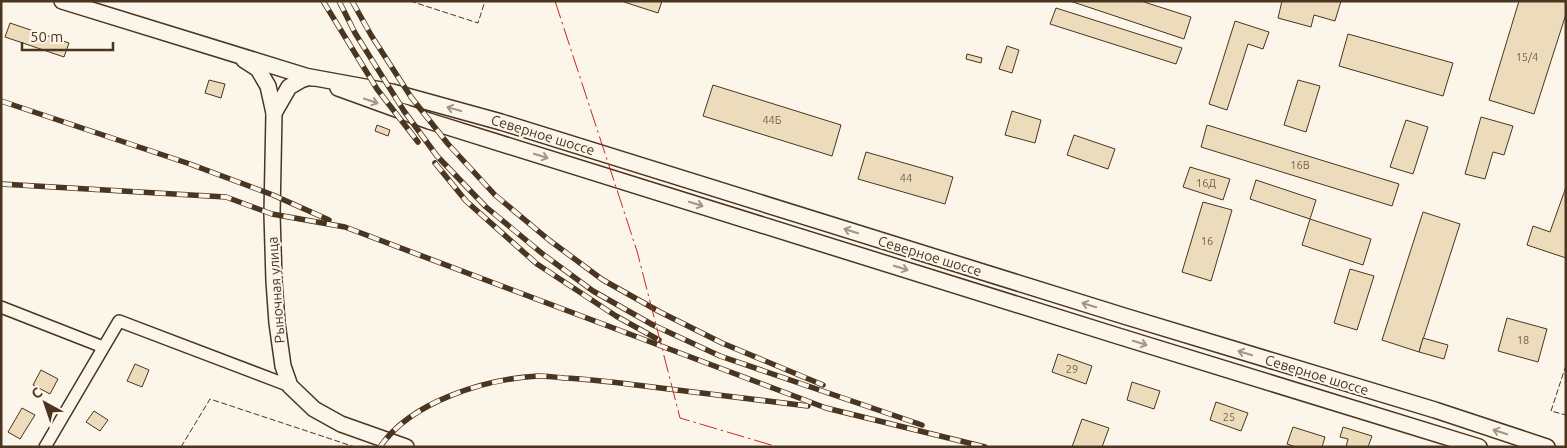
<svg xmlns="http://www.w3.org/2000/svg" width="1567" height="448" font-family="Ubuntu,sans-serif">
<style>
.building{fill:#ecdcbc;stroke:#4a3520}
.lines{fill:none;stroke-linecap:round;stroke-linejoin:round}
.street-casing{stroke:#4a3520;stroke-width:14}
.secondary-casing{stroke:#4a3520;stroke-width:18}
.street{stroke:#fbf6e9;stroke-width:11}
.secondary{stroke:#fbf6e9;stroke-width:15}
.rail-casing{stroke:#4a3520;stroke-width:5.5}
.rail{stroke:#fbf6e9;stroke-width:4;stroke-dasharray:11;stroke-linecap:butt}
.fence{stroke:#4a3520;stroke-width:1;stroke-dasharray:6 2.5;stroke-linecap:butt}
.power{stroke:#c62828;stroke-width:1;stroke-dasharray:18 4 2.5 4;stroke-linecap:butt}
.oneway{stroke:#a29684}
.labels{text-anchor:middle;stroke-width:4;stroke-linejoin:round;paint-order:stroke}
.number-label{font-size:11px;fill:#725f47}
.street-label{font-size:14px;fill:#4a3520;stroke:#fbf6e9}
</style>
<rect width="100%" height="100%" fill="#fbf6e9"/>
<g class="building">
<polygon points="621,1 662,1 658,13"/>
<polygon points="1070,1 1141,1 1191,17 1184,39"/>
<polygon points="1282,1 1341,1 1335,21 1314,15 1311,27 1278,18"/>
<polygon points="1519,1 1566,1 1566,14 1534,114 1489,100"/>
<polygon points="1056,8 1182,48 1176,64 1050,24"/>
<polygon points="1235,21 1269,32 1263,49 1248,44 1227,110 1209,104"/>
<polygon points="10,23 69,43 64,57 5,37"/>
<polygon points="1348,34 1453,63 1443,96 1339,66"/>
<polygon points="1007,46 1019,50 1012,73 999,69"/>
<polygon points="967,54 982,58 981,63 966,59"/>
<polygon points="209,80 225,84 221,98 205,93"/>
<polygon points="1298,80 1320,86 1306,132 1284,125"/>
<polygon points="713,85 841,125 832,156 703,116"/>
<polygon points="1012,111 1041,120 1035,143 1005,135"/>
<polygon points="1481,117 1513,126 1504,155 1493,152 1485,179 1465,174"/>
<polygon points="1406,120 1428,127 1413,174 1390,167"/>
<polygon points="377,125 390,130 388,136 375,131"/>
<polygon points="1207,125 1399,184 1392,206 1201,147"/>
<polygon points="1074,135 1115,149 1108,169 1067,155"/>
<polygon points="866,152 953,177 945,204 858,179"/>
<polygon points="1190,167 1230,179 1223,200 1183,187"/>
<polygon points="1256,180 1316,200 1310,219 1250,199"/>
<polygon points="1566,187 1566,258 1527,245 1533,226 1550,232"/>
<polygon points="1203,202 1232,210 1211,281 1182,272"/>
<polygon points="1423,212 1460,224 1419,352 1382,340"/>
<polygon points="1310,219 1371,239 1363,265 1302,245"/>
<polygon points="1350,269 1374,276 1357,330 1334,323"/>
<polygon points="1507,318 1547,329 1538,362 1498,351"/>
<polygon points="1423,338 1448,345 1444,359 1419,352"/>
<polygon points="1058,354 1092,366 1086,384 1052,372"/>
<polygon points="135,364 149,370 142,387 127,381"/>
<polygon points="41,370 58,379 50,394 33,385"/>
<polygon points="1132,382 1160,391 1154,409 1127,400"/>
<polygon points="1216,402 1248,413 1241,431 1210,420"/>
<polygon points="22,408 35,415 20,439 8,432"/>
<polygon points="94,411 108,420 100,431 86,422"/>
<polygon points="1082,419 1109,428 1102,447 1072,447"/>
<polygon points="1293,427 1325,437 1322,447 1296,447 1287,444"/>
<polygon points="1343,427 1372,436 1368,447 1346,447 1348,439 1340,437"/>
</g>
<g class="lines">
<g class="street-casing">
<g id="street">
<polyline points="1,307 103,347"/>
<polyline points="45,447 119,321 290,386"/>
</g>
</g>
<g class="secondary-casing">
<g id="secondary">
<polyline points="62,1 312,78"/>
<polyline points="244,60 258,69 268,86 274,113"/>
<polyline points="338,88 429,121 1118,336 1479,447"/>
<polyline points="406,447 341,424 314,409 290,386 283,366 277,323 274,281 272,214 274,113 289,87 301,80 310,77 392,92 501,122 1124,316 1435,410 1547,447"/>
</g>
</g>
<use href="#street" class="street"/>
<use href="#secondary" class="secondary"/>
<g class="rail-casing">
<g id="rail">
<polyline points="323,1 377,89 418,142"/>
<polyline points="339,1 355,33 404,111 437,156 486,207 544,255 593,291 653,325 720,356 922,425"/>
<polyline points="352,1 371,35 411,97 448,144 495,195 549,240 603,280 660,312 722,343 823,385"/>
<polyline points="1,101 190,164 273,195 329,220"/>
<polyline points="435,163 466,201 537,264 616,316 659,340"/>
<polyline points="1,184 226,197 272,214 345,227 826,408 985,447"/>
<path d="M 380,447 C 411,401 486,379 538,376 C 546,376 555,377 564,378 C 588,379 612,382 636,385 C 693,392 751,399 808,406"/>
</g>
</g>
<use href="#rail" class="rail"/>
<g class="fence">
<polyline points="410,1 478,23 485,1"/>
<polyline points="1566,365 1551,411 1566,415"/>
<polyline points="181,447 210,399 355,447"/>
</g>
<polyline class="power" points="555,1 637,251 680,418 778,447"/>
</g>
<defs><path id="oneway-shaft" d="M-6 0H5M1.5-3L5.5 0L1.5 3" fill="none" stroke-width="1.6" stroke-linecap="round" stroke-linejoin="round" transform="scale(1.25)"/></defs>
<g class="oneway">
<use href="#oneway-shaft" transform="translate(371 101) rotate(19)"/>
<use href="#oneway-shaft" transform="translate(454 109) rotate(-165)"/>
<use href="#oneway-shaft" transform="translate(541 156) rotate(17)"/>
<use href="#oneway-shaft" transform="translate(696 204) rotate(17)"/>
<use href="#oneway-shaft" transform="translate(851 231) rotate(-163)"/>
<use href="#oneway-shaft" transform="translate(901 268) rotate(17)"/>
<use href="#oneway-shaft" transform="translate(1089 305) rotate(-163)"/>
<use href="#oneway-shaft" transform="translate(1140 343) rotate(17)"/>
<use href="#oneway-shaft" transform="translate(1245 353) rotate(-163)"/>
<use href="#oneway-shaft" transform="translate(1500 432) rotate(-162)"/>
</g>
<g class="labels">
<g class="number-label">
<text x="1527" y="61">15/4</text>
<text x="772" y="124">44Б</text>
<text x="1300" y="169">16В</text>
<text x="906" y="182">44</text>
<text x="1206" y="187">16Д</text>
<text x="1207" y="245">16</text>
<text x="1523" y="344">18</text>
<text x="1072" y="373">29</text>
<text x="1229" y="421">25</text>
</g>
<g class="street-label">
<text transform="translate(543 135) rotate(17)" y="5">Северное шоссе</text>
<text transform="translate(930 256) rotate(17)" y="5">Северное шоссе</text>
<text transform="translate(276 290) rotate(-94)" y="5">Рыночная улица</text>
<text transform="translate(1317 375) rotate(17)" y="5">Северное шоссе</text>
</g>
</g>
<rect width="1567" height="448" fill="none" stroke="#4a3520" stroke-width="5"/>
<g transform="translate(45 403) rotate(320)" stroke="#fbf6e9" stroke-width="4" paint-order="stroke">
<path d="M0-4L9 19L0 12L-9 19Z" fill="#4a3520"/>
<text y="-8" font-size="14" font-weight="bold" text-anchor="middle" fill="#4a3520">С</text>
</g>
<path d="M22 42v8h91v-8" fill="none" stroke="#4a3520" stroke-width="2.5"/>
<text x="30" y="42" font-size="15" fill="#4a3520" stroke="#fbf6e9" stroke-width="4" paint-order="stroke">50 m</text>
</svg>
